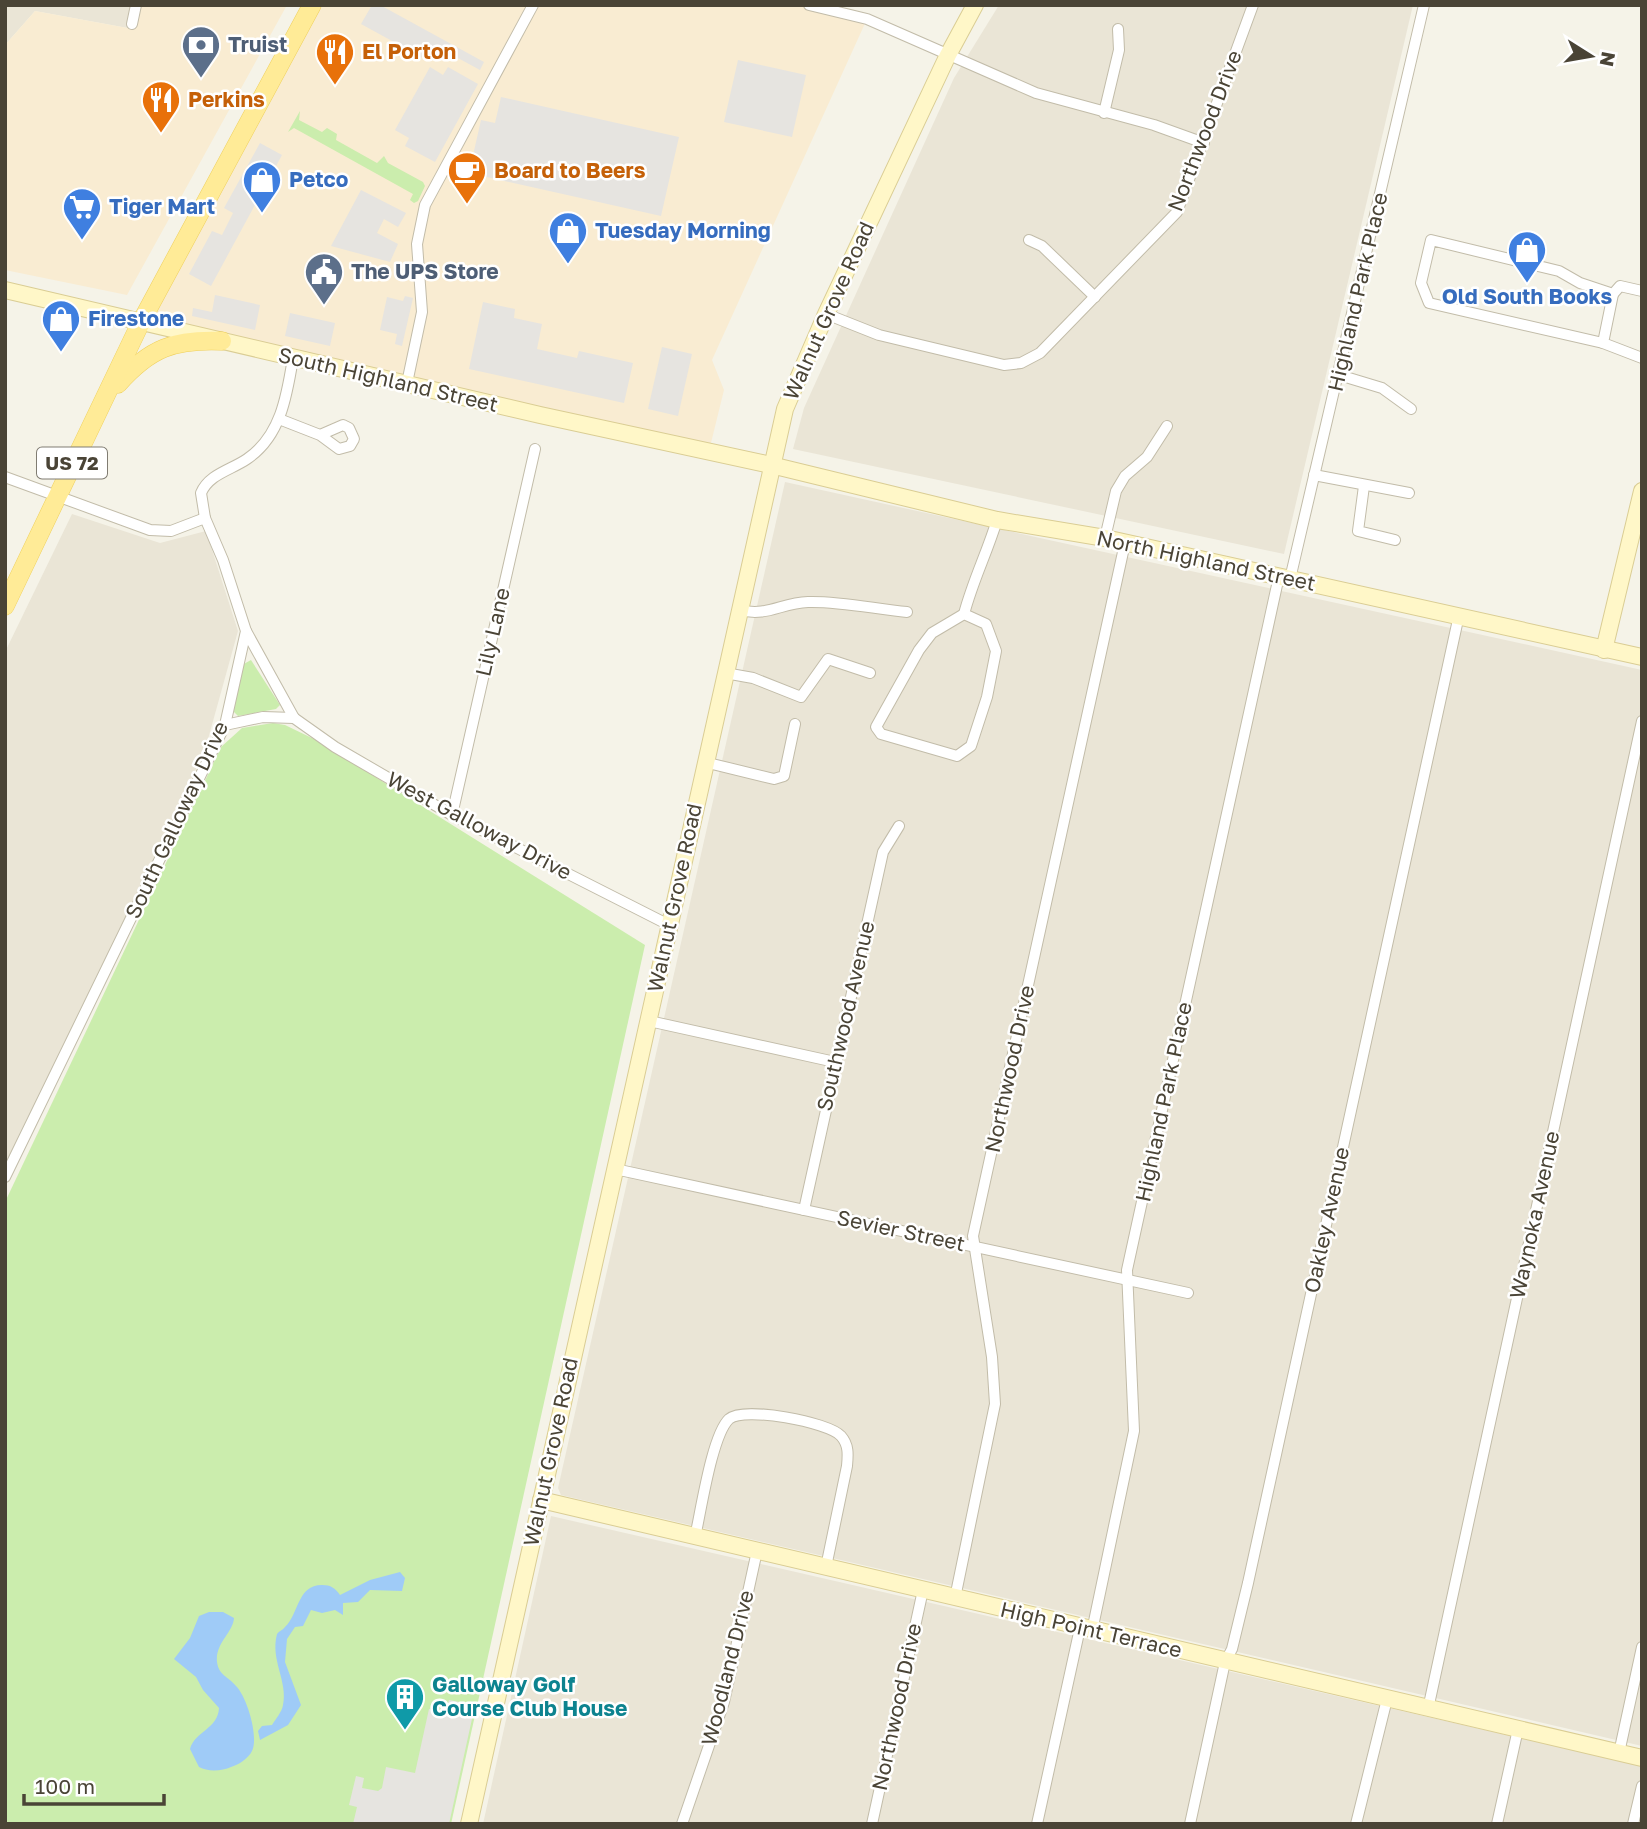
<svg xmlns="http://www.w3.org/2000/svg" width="1647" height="1829" font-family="'Golos Text',sans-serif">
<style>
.residential{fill:#eae5d6}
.commercial{fill:#f9ecd2}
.green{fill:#cbedad}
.parking{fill:#e6e4e0}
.water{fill:#9fcbf7}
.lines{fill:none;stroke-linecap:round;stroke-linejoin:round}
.street-casing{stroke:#c2bca9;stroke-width:12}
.secondary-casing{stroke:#dacd94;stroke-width:18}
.primary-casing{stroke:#efd05c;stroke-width:19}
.street{stroke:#fff;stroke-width:10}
.secondary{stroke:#fff7c8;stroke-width:16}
.primary{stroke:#ffeb97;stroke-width:18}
.labels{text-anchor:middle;stroke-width:5;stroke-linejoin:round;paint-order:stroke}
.shield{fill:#fff;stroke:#807c72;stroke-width:2}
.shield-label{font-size:19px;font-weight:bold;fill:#4a4436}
.service-label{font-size:21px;font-weight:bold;fill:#4e5e75;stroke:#fff;text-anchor:start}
.food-label{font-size:21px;font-weight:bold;fill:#c56008;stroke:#fff;text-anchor:start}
.street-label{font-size:21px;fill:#4a4436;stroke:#fff}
.shop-label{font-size:21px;font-weight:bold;fill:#366cbe;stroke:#fff;text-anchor:start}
.culture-label{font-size:21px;font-weight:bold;fill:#0d838f;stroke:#fff;text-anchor:start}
</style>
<rect width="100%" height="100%" fill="#f5f3e8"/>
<g class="residential">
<polygon points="5,5 139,5 133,29 35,11 5,45"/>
<polygon points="999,5 1413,5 1284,554 793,449 804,408 954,78"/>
<polygon points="785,482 1642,670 1642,1746 561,1495 558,1488"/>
<polygon points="72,514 160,543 206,531 238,631 205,750 5,1169 5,652"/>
<polygon points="551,1516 1642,1766 1642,1824 483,1824"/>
</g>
<g class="commercial">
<polygon points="139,5 287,5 127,295 5,270 5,45 35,11 133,29"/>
<polygon points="312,5 809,5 867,19 712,360 724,390 709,451 141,322"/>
</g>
<g class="green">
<polygon points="300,111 299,120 322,132 327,128 337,134 336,140 377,163 384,156 388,163 423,182 425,186 418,201 414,203 410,200 413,194 294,128 288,132"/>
<polygon points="251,660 280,705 276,709 238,716 233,711 242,665"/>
<polygon points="273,723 285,725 316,740 645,945 451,1824 5,1824 5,1202 221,747 242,728"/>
</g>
<g class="parking">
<polygon points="372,5 380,5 484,62 480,70 434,45 425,59 361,24"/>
<polygon points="738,60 806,75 792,137 724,122"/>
<polygon points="430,67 443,75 448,67 478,84 435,162 405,146 409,138 395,130"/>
<polygon points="501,97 679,137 661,216 469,173 481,120 495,123"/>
<polygon points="260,143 282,155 211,286 189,274 212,231 222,235 233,213 224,208"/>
<polygon points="361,190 406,213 398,227 384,219 377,233 398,244 390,262 331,246"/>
<polygon points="215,295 260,305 255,330 192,316 193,308 212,312"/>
<polygon points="405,296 413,298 402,346 395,344 397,334 380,330 387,297 403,301"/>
<polygon points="483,302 515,309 514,318 542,324 537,349 577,358 579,351 633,363 624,403 469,369"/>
<polygon points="290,313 335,323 330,346 285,336"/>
<polygon points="662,347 692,354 678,416 648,409"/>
<polygon points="449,1700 475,1705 449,1824 353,1824 357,1807 349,1805 356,1776 364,1778 362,1788 378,1791 382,1788 386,1767 415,1773 429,1709 445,1713"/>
</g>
<g class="water">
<path d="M 400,1572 L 405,1578 L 402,1591 L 370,1590 L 358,1602 L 343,1603 L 343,1615 L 335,1610 L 322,1613 L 311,1610 L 303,1626 L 295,1627 L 287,1639 L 285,1662 L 301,1705 L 288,1725 L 260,1740 L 258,1731 L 262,1726 L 272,1725 C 275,1720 282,1712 283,1705 C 288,1681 270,1660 277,1634 C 279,1631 283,1630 285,1627 C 299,1614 297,1585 322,1585 C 331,1585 335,1588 340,1595 L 370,1580 Z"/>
<path d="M 209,1612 L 223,1612 L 234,1618 C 233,1633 215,1643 217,1662 C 219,1676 228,1676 236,1686 C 247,1697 259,1737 252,1751 C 248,1759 238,1765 231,1767 C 222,1771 208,1772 199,1767 L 190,1749 C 195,1731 218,1729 219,1708 L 203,1690 L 196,1677 L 174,1659 L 190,1638 L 199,1616 Z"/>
</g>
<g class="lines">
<g class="street-casing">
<g id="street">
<polyline points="809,5 867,19 1036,93 1154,125 1204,143"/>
<polyline points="132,24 136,5"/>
<polyline points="1104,113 1119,50 1118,29"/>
<polyline points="1029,240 1042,246 1095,297"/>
<polyline points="1613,294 1603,343 1642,358"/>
<polyline points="826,314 879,335 1004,365 1021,363 1040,353 1177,212 1253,5"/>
<polyline points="1603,343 1429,303 1421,283 1431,240 1559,271 1580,283 1613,294 1620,286 1642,291"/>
<polyline points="1339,375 1382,388 1411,409"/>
<polyline points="407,383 422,312 417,244 425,205 533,5"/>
<polyline points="279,419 320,435 339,449 350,446 354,439 349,428 343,425 320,435"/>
<polyline points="1314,475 1409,493"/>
<polyline points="5,477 150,530 171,531 205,518"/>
<polyline points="1364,486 1358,531 1395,540"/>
<polyline points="1105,538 1116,491 1125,476 1147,457 1167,426"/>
<polyline points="1290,579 1424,5"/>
<path d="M 740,610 C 767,617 781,603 808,602 C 840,601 875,609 907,612"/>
<polygon points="964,614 986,624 996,651 987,697 971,746 957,756 881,734 876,727 919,650 932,633"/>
<path d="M 964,614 C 973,580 987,553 997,520"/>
<polyline points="246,631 294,718"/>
<polyline points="725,673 753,678 801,697 828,659 870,673"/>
<polyline points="225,725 263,717 294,718 335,747 452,815 669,925"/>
<polyline points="704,762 774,779 784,776 795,724"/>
<polyline points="452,815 535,449"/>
<polyline points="649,1021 835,1062"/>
<polyline points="615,1169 1188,1293"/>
<path d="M 5,1177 L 225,725 L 246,631 L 223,560 L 205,518 L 201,493 C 209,474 231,470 247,459 C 281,436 287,395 293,358"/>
<polyline points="804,1210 883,852 899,826"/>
<path d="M 695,1537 C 701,1511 712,1435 729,1419 C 744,1406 828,1422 841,1436 C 849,1445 848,1455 847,1466 L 826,1567"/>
<polyline points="955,1598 995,1404 992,1357 973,1236 1125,543"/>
<polyline points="1092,1631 1134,1431 1127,1270 1279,576"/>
<polyline points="1428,1709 1642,721"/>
<polyline points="1619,1753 1642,1647"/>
<polyline points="682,1824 724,1702 757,1551"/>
<polyline points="872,1824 923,1590"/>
<polyline points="1037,1824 1080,1628"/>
<polyline points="1190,1824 1225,1662 1232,1649 1248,1583 1459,615"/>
<polyline points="1356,1824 1387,1699"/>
<polyline points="1497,1824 1518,1729"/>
<polyline points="1633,1824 1642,1786"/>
</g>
</g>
<g class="secondary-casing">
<g id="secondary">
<polyline points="5,290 540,415 771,465 997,520 1105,538 1642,657"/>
<polyline points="1604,650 1642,491"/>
<polyline points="541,1500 1642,1758"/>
<polyline points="469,1824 785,409 826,314 948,55 975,5"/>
</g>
</g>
<g class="primary-casing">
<g id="primary">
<path d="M 118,384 C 150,348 174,339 222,341"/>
<polyline points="5,606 141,322 312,5"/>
</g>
</g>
<use href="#street" class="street"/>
<use href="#secondary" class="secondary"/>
<use href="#primary" class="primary"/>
</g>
<defs>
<g id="bank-pin" transform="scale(2.0125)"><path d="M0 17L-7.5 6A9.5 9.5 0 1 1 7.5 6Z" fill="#5c6f8a" stroke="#fff"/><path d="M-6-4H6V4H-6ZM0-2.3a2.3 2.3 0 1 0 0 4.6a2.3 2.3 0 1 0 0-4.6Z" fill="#fff"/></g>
<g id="restaurant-pin" transform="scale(2.0125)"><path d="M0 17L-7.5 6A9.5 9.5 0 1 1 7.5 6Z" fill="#e8710a" stroke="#fff"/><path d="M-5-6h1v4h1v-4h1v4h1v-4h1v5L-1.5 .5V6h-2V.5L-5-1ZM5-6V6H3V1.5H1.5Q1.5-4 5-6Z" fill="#fff"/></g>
<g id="cafe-pin" transform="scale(2.0125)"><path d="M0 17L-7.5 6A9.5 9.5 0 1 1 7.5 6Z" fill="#e8710a" stroke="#fff"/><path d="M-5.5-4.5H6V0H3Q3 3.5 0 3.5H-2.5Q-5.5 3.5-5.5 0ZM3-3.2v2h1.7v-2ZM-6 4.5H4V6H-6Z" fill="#fff"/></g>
<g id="shop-pin" transform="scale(2.0125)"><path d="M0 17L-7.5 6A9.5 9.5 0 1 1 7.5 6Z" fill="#3f7fe0" stroke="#fff"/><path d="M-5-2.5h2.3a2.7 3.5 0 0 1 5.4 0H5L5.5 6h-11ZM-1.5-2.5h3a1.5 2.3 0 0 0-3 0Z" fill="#fff"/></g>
<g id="supermarket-pin" transform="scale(2.0125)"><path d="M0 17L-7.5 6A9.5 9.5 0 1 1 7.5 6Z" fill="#3f7fe0" stroke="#fff"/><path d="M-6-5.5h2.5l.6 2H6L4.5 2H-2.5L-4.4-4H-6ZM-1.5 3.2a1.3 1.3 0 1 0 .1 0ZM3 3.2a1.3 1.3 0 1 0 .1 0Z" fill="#fff"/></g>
<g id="civic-pin" transform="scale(2.0125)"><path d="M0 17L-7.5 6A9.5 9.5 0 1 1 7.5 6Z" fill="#5c6f8a" stroke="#fff"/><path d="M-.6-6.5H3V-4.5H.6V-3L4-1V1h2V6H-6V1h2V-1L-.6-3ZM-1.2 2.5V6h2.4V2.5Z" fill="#fff"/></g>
<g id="building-pin" transform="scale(2.0125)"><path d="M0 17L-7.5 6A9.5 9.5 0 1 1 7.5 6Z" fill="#0f9aa8" stroke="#fff"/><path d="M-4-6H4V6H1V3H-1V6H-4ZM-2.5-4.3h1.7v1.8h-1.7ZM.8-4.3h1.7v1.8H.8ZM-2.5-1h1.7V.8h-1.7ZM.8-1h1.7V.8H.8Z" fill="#fff"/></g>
</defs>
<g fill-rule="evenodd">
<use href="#bank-pin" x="201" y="45"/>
<use href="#restaurant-pin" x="335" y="52"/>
<use href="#restaurant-pin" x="161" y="100"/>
<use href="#cafe-pin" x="467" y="171"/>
<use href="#shop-pin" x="262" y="180"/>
<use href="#supermarket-pin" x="82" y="207"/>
<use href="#shop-pin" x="568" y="231"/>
<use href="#shop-pin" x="1527" y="250"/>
<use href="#civic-pin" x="324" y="272"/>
<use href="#shop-pin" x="61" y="319"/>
<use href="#building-pin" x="405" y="1697"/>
</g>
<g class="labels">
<rect class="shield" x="37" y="447.5" width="70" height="31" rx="5"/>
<g class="shield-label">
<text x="72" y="470">US 72</text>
</g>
<g class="service-label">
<text x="228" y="52">Truist</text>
<text x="351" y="279">The UPS Store</text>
</g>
<g class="food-label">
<text x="362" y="59">El Porton</text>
<text x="188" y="107">Perkins</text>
<text x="494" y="178">Board to Beers</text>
</g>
<g class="street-label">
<text transform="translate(1205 131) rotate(-69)" y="7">Northwood Drive</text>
<text transform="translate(1358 292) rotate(-77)" y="7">Highland Park Place</text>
<text transform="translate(829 311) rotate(-66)" y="7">Walnut Grove Road</text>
<text transform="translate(388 380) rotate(13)" y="7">South Highland Street</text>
<text transform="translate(1206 561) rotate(12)" y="7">North Highland Street</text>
<text transform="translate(493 632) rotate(-77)" y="7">Lily Lane</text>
<text transform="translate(177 820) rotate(-65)" y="7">South Galloway Drive</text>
<text transform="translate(479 826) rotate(28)" y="7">West Galloway Drive</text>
<text transform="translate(675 898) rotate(-78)" y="7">Walnut Grove Road</text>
<text transform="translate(846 1016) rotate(-77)" y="7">Southwood Avenue</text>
<text transform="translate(1010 1069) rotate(-78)" y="7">Northwood Drive</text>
<text transform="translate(1164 1102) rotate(-78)" y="7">Highland Park Place</text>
<text transform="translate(1535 1215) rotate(-78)" y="7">Waynoka Avenue</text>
<text transform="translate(1327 1220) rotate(-78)" y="7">Oakley Avenue</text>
<text transform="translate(901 1231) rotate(12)" y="7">Sevier Street</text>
<text transform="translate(551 1452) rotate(-78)" y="7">Walnut Grove Road</text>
<text transform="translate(1091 1630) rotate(13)" y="7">High Point Terrace</text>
<text transform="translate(728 1668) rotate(-76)" y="7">Woodland Drive</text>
<text transform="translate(897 1707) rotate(-78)" y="7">Northwood Drive</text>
</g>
<g class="shop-label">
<text x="289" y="187">Petco</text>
<text x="109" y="214">Tiger Mart</text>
<text x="595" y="238">Tuesday Morning</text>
<text x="1527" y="304" text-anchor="middle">Old South Books</text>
<text x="88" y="326">Firestone</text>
</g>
<g class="culture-label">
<text x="432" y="1692">Galloway Golf<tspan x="432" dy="24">Course Club House</tspan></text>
</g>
</g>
<rect width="1647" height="1829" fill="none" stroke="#4a4436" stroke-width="14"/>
<g transform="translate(1591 56) rotate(101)" stroke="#ffffff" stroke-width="5" paint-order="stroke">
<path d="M0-5L12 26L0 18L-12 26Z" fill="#4a4436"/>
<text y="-10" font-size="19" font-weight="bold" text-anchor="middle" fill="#4a4436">N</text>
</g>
<path d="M24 1794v10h140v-10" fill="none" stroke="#4a4436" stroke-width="3.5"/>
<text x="35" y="1794" font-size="21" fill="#4a4436" stroke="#ffffff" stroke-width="5" paint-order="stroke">100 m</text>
</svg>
